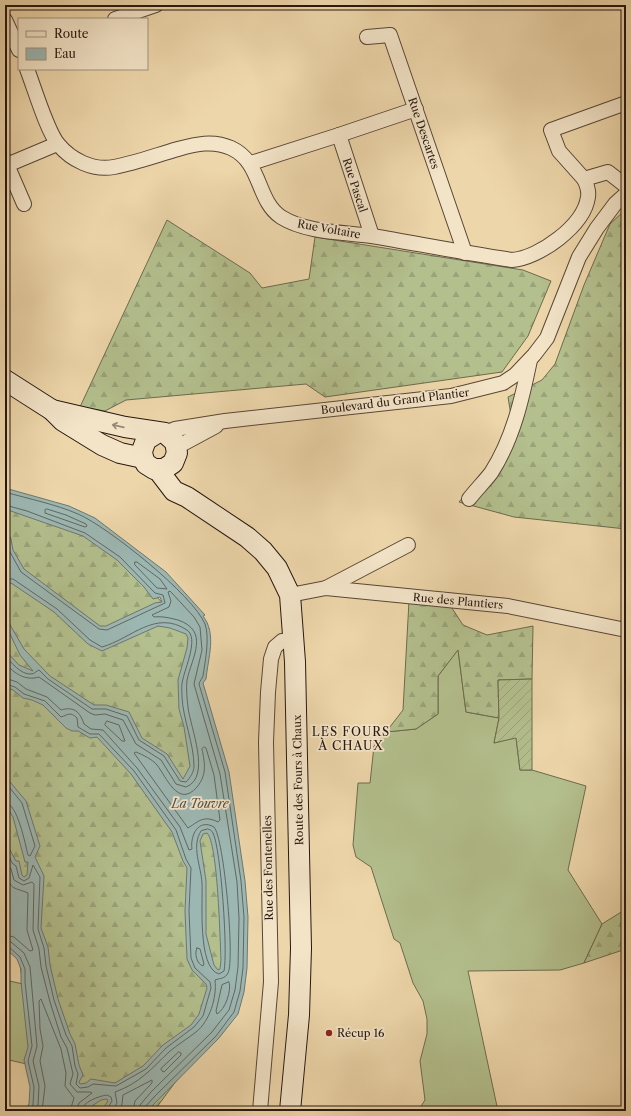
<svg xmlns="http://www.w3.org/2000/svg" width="631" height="1116" font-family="'Libre Caslon Text',serif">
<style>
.grass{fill:#b3bf8d;stroke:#6d6b4e}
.forest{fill:url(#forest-firs);stroke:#6d6b4e}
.garden{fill:url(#garden-furrows);stroke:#6d6b4e}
.water{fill:#9cb7b2;stroke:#6d7771;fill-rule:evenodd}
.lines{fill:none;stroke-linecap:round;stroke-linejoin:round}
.shore{stroke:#626761;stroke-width:1}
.street-casing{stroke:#584736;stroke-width:16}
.secondary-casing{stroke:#271710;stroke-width:22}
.street{stroke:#f3e4c8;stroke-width:14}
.secondary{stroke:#f3e4c8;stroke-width:20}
.oneway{stroke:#978875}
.poi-dot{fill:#8f2418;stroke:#f3e4c8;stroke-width:1.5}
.labels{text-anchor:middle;stroke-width:3.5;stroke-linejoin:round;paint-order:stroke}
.street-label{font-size:11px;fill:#271710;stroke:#f3e4c8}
.poi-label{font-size:11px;fill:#271710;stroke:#f3e4c8;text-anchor:start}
.neighbourhood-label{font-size:12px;letter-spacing:1px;fill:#271710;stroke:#f3e4c8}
.water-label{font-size:12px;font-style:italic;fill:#504f49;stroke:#f3e4c8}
</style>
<defs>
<pattern id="forest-firs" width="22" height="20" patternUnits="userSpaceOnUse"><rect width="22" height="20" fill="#b3bf8d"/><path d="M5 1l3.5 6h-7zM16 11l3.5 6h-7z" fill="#9aa379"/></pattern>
<pattern id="garden-furrows" width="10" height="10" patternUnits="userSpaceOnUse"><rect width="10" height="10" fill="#b3bf8d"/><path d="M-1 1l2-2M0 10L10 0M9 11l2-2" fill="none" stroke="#9aa379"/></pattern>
</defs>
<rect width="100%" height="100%" fill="#edd6aa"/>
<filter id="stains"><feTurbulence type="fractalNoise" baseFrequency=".005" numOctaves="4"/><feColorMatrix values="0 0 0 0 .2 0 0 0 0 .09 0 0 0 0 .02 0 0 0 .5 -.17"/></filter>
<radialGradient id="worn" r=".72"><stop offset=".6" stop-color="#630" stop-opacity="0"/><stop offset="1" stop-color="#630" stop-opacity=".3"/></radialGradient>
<g class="grass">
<polygon points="458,649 466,712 499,718 494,743 516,737 520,770 532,770 586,786 568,870 602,924 584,963 560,970 468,971 498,1111 418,1111 425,1100 420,1061 427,1034 427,1019 423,1001 413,983 400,943 394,939 371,867 356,857 353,845 358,783 370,783 374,746 386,732 416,729 438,714 438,676"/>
<polygon points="5,980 23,984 35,1066 5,1059"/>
</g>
<g class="forest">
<polygon points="626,209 626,529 514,517 459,502 490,466 512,422 508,397 542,380 555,364 584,285 610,224"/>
<polygon points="167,220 250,273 262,288 309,279 315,237 523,270 551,281 528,336 502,372 325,397 306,384 126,400 105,411 80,407"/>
<polygon points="5,499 101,540 193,634 225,814 227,1012 154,1111 34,1111 35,1066 19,958 5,942"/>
<polygon points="409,601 450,605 463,625 487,635 533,626 532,679 498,680 499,718 466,712 458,650 438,676 438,714 416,729 386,732 403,710"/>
<polygon points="626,909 626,949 584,963 602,924"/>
</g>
<polygon class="garden" points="532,679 532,770 520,770 516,738 494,743 499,718 498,680"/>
<path class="water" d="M 5,488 L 69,506 L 95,518 L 166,572 L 205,615 L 203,616 C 217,634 208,658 206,679 L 203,683 L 229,772 L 245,881 L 248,917 L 247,968 L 244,992 L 238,1014 L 219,1038 L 147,1111 L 101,1111 L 108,1101 L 107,1099 L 101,1100 L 84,1111 L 24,1111 L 29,1104 L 30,1087 L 24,1060 L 28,1047 L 21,982 L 21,969 L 17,959 L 5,948 L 5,841 L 16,861 L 19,861 L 22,875 L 24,877 L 27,875 L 28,862 L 25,862 L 13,817 L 5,804 L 5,776 L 26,801 L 40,846 L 35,857 L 44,876 L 41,928 L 48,947 L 50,965 L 58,999 L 70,1034 L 75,1044 L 79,1065 L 83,1075 L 79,1082 L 80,1084 L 86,1083 L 91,1079 L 115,1083 L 143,1066 L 163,1045 L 191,1025 L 199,1014 L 207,988 L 206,984 L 192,970 L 187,959 L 185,911 L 187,868 L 183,861 L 172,832 L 131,774 L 97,737 L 90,738 L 78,731 L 72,731 L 66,728 L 43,705 L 32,700 L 23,698 L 13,690 L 5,687 L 5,650 L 19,665 L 33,671 L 20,655 L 10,634 L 5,629 L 5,616 L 24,649 L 50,676 L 94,705 L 106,705 L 129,712 L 142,738 L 167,754 L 183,779 L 190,766 L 184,727 L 179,709 L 178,680 L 187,648 L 188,638 L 186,634 L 170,628 L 158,626 L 102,651 L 88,644 L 54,612 L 11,583 L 8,584 L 7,587 L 9,593 L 5,608 L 5,527 L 11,539 L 13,550 L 24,569 L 100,626 L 106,626 L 155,603 L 162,602 L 160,597 L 153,599 L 144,587 L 117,560 L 83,536 L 5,509 ZM 207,833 C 218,843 220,941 221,960 L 220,969 L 218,970 L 214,965 L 206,934 L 206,881 L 200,841 L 203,834 Z"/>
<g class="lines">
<g class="shore">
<path d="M 5,492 C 29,499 55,504 78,514 C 108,527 193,595 205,624 C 210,638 205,662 203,676 C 202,679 200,680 199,684 L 225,772 L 241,881 L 244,917 L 243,968 L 240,991 L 234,1012 L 216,1036 L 155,1096 L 145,1107 L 144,1111"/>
<polyline points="5,505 27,511 85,533 120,557 155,593 163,595 165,603 107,630 99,629 21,572 10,552 5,536"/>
<polygon points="47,509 66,515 86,524 87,526 85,527 45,513 45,510"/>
<polygon points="135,562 137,562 160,579 167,589 157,588 135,565"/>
<path d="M 5,581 L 8,579 L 13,579 L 57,609 L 90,640 L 102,647 C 131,639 155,609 187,630 C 199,638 185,668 183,679 C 181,684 182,691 182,697 C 183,719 194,744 194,766 C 194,772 190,778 186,782 L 180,781 L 164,756 L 139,740 L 127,716 L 106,709 L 92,709 L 48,679 L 39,670 C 36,671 35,674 31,674 C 21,675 11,662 5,656"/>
<path d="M 5,663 C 15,674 25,681 39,677 L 90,713 L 95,715 L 105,714 L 123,720 L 136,744 L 161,760 L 176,784 L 186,787 C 212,777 190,727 188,707 C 187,699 186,688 187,680 C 192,657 210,631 178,620 C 170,618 162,616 154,617 L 152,615 L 169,607 L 171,601 L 168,592 L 170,591 L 194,617 L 200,627 L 202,650 L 194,684 L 220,774 L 237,882 L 239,918 L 238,967 L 235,990 L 229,1010 L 212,1032 L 151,1092 L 140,1105 L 139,1111"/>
<path d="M 5,678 L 17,682 L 26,689 L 47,697 L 61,710 C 74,706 80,712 84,724 L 91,729 L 103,730 L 137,768 L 180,827 L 189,850 L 192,849 C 190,836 198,818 214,827 C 224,838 235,960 228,973 C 225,979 220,978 215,980 C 217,997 210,1021 196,1032 C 187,1039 177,1045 169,1052 C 151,1069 140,1083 115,1092 L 117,1103 L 112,1111"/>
<path d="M 5,684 L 15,687 L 24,694 L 45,701 L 61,717 C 68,715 70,711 77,718 L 78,727 L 90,734 L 99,734 L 134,771 L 176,830 L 186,859 L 191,868 L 189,911 L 191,958 L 195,968 L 210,982 L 211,988 L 203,1016 L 194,1027 L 166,1048 L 146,1069 L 116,1086 L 93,1084 L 88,1087 L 80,1088 L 76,1084 L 78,1074 L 75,1066 L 72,1046 L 66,1035 L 54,1000 L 46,966 L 44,948 L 38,929 L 40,877 L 33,865 L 29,878 L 24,881 L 19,878 L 16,866 L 12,863 L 5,847"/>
<polygon points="107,721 119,725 125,741 122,741 105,725"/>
<path d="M 204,747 L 206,748 L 214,775 L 220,820 L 218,822 C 204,815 199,821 188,828 L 134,753 L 136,752 C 143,755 152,759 157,765 C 166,776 178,809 197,787 C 207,775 205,763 202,749 Z"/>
<path d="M 5,782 L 22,803 L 35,846 L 30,856 L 28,855 C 25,844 18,804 5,802"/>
<path d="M 208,829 C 211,830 211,830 213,833 C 221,849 228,953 224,971 L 219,974 C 197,968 203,900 202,883 C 201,866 191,846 201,831 Z"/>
<polyline points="5,859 11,869 14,880 23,885 32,882 34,884 33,930 39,949 41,967 50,1002 61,1037 67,1048 73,1074 70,1084 77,1092 90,1092 92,1093 79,1103 76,1111"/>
<path d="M 5,872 C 12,891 11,886 28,893 L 27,930 L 33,950 L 30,951 L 14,937 L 5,935"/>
<polyline points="5,941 11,942 24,953 30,967 37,1046 33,1061 39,1086 38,1106 35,1111"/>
<polyline points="5,946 9,947 20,957 25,969 25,982 32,1046 28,1061 34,1087 33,1105 29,1111"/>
<path d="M 197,948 L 200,949 L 204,964 L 203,966 C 197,964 194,954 197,948 Z"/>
<path d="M 229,982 C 232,990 225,1010 217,1014 L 216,1011 L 222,985 Z"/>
<polygon points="179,1052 181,1053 181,1055 164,1072 162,1071 161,1069"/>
<polyline points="42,1111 45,1086 40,1061 43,1046 40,1029 39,1001 41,999 61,1049 66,1073 65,1086 74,1098 70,1111"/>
<path d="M 81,1111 C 82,1102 99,1096 107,1095 L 111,1097 L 112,1101 L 106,1111"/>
<polyline points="119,1111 122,1104 123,1095 152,1080 152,1083 135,1101 133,1111"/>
</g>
<g class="street-casing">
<g id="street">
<polyline points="115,19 156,5"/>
<polyline points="5,20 19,50"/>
<polyline points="367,37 390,35 465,253"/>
<path d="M 27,69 C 34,87 47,131 58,144 C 71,160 93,171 114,167 C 135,163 157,155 178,149 C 196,144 213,140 231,148 C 262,162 256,200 281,217 C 307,233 342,232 372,236 C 419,244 465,253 512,260 C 539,258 584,226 588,197 C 589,191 587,185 584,179 L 608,172 L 626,186"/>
<polyline points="5,160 24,204"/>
<polyline points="251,163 339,135"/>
<polyline points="7,165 57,144"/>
<polyline points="584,179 559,151 551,130 626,103"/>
<polyline points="372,236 339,135 416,109"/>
<polyline points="165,433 175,429 225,421 451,396 503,383 515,375 534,355 547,338 579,257 597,228 615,204 626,194"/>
<polyline points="177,447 216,426"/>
<path d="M 469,499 C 476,490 484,482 491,473 C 513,439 522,399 530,360"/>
<polyline points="326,588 408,545"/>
<polyline points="290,595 326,588 508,606 626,630"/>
<polyline points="260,1111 271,982 266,742 268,692 271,659 275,647 282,641 294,640"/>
</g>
</g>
<g class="secondary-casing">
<g id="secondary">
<polyline points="5,380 52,410 63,421 102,445 120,453 143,458"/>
<polyline points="52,410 125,427 165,433 175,442 177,453 173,463 164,469 154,469 146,464 143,458 142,451 146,440 157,433"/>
<polyline points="158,470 174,491 187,497 247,537 263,551 277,568 290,595 295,662 301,948 299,1015 290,1111"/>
</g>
</g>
<use href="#street" class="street"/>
<use href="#secondary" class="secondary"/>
</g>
<defs><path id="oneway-shaft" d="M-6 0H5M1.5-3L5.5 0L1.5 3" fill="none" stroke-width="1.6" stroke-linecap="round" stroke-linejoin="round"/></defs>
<use class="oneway" href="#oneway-shaft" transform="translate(118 426) rotate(-167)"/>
<circle class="poi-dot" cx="329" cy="1033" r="4"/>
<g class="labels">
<g class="street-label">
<text transform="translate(424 133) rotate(71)" y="4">Rue Descartes</text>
<text transform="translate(355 185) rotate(72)" y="4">Rue Pascal</text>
<text transform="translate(329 229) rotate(10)" y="4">Rue Voltaire</text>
<text transform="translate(395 401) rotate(-7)" y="4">Boulevard du Grand Plantier</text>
<text transform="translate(458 601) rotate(5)" y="4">Rue des Plantiers</text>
<text transform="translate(298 780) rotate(-91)" y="4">Route des Fours à Chaux</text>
<text transform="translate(268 868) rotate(-91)" y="4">Rue des Fontenelles</text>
</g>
<g class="poi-label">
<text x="337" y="1037">Récup 16</text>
</g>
<g class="neighbourhood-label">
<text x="351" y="736">LES FOURS<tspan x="351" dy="14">À CHAUX</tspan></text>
</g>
<g class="water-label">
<text x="200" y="808">La Touvre</text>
</g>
</g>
<rect width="631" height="1116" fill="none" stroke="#edd6aa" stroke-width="20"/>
<rect x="6" y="6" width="619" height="1104" fill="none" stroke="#271710" stroke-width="2"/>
<rect x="10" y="10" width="611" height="1096" fill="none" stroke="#271710"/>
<rect x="18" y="18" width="130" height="52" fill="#f3e4c8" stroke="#a1927e"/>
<rect x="26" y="31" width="20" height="6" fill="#f3e4c8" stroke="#a1927e"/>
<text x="54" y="38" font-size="12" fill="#271710">Route</text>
<rect x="26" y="48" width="20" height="12" fill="#9cb7b2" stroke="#a1927e"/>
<text x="54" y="58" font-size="12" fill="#271710">Eau</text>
<rect width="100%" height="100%" filter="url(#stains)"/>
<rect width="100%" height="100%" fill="url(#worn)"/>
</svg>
